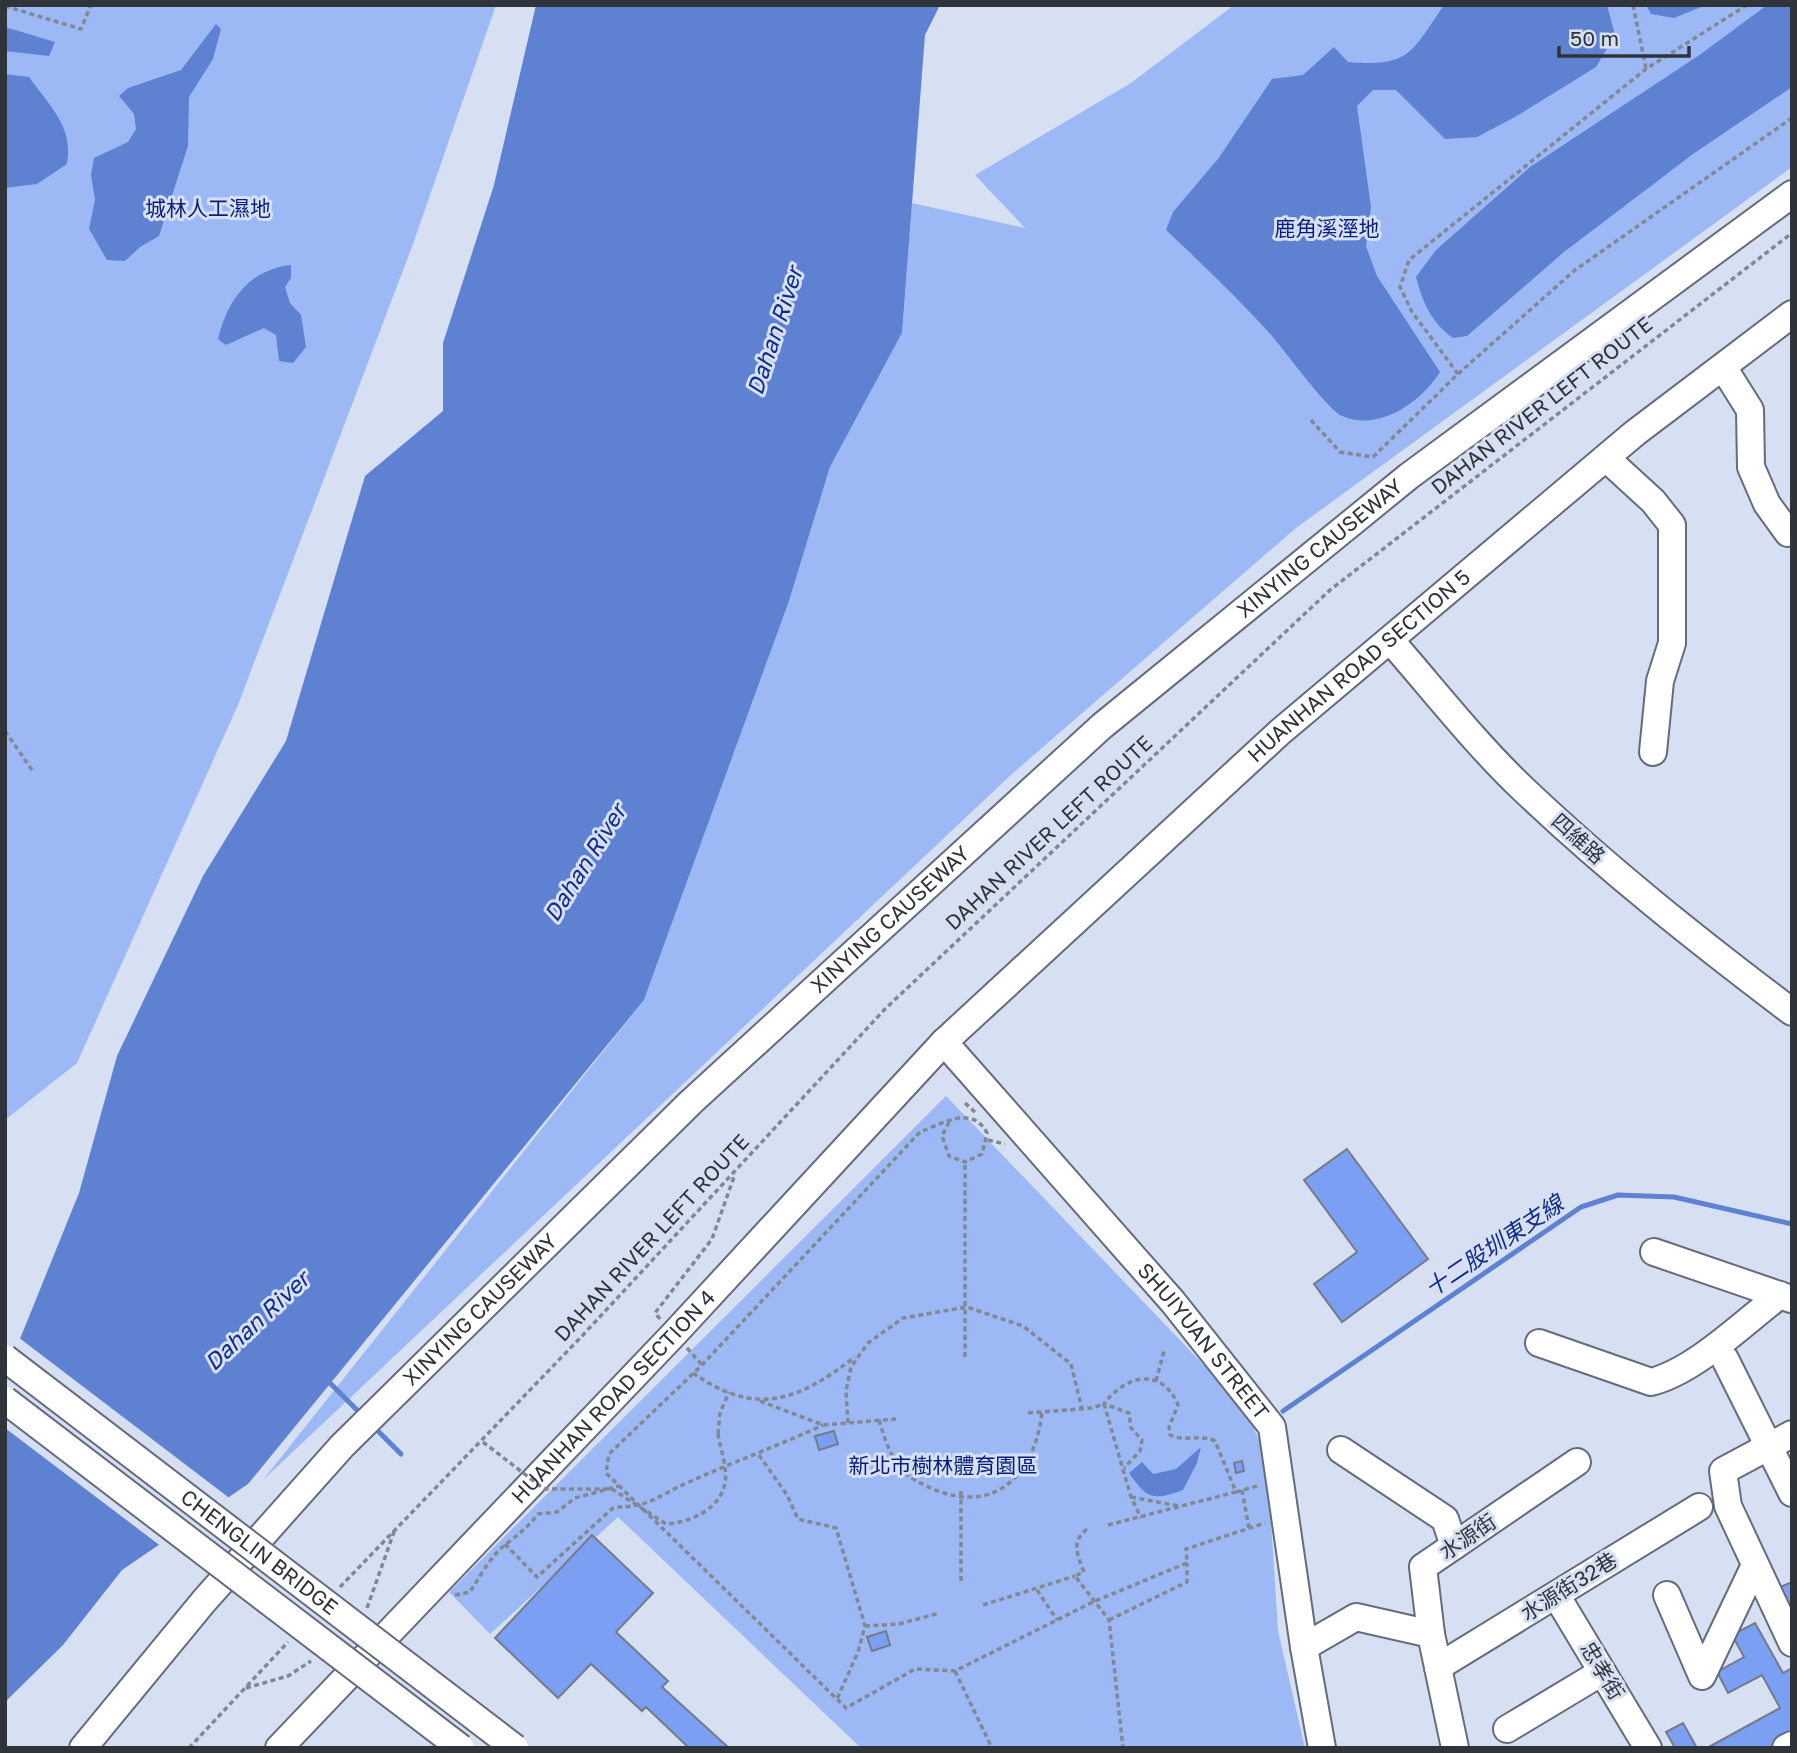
<svg xmlns="http://www.w3.org/2000/svg" width="1797" height="1753" font-family="'Golos Text','Noto Sans TC',sans-serif">
<style>
.green{fill:#9db9f5}
.water{fill:#5e81d2}
.pier{fill:#d7e0f2}
.lines{fill:none;stroke-linecap:round;stroke-linejoin:round}
.stream{stroke:#5e81d2;stroke-width:5}
.building{fill:#7b9ff3;stroke:#737b8b;stroke-width:2}
.minor-casing{stroke:#646c7c;stroke-width:30}
.path{stroke:#818894;stroke-width:3.5;stroke-dasharray:5 3.5;stroke-linecap:butt}
.minor{stroke:#fff;stroke-width:26}
.minor-bridge-casing{stroke:#646c7c;stroke-width:30;stroke-linecap:butt}
.path-bridge{stroke:#818894;stroke-width:3.5;stroke-dasharray:5 3.5;stroke-linecap:butt}
.minor-bridge{stroke:#fff;stroke-width:26}
.labels{text-anchor:middle;stroke-width:6;stroke-linejoin:round;paint-order:stroke}
.park-label{font-size:21px;fill:#071d7c;stroke:#d7e0f2}
.street-label{font-size:21px;fill:#2f333a;stroke:#d7e0f2}
.water-label{font-size:23px;font-style:italic;fill:#102c8a;stroke:#d7e0f2}
</style>
<rect width="100%" height="100%" fill="#d7e0f2"/>
<g class="green">
<polygon points="5,5 496,5 413,244 238,705 77,1063 5,1120"/>
<polygon points="1234,5 1792,5 1792,167 1296,528 1013,773 263,1480 644,1000 789,601 830,467 902,333 912,203 1025,228 975,175 1131,83"/>
<polygon points="946,1096 1245,1408 1267,1458 1278,1631 1305,1748 861,1748 618,1517 490,1634 449,1592"/>
</g>
<g class="water">
<polygon points="536,5 940,5 925,35 902,333 830,467 789,601 644,1000 248,1484 122,1570 63,1645 5,1702 5,1376 79,1193 117,1056 203,876 286,741 365,476 443,411 443,343 494,185"/>
<path d="M 1444,5 L 1607,5 L 1615,35 L 1596,67 L 1515,117 L 1477,137 L 1445,139 L 1396,90 L 1373,90 L 1357,106 L 1371,207 L 1366,246 L 1377,276 L 1440,372 C 1421,402 1380,432 1342,416 C 1328,410 1285,351 1272,336 C 1239,299 1202,264 1166,230 L 1173,212 L 1218,159 L 1272,79 L 1303,75 L 1334,47 L 1348,62 C 1410,67 1411,53 1444,5 Z"/>
<polygon points="1646,5 1706,5 1674,18 1651,14"/>
<path d="M 1767,5 L 1792,5 L 1792,87 L 1693,154 L 1564,252 L 1467,336 L 1453,338 C 1431,322 1423,303 1416,277 L 1436,250 L 1530,167 L 1701,54 Z"/>
<polygon points="216,24 221,29 213,59 189,97 188,146 159,236 140,247 125,261 107,260 89,229 95,200 91,175 94,158 128,142 136,129 134,114 119,96 128,88 181,70"/>
<polygon points="5,27 55,42 49,56 5,51"/>
<path d="M 5,74 L 29,77 C 49,105 74,127 67,164 L 37,184 L 5,188 Z"/>
<path d="M 291,265 L 291,278 L 285,287 L 290,303 L 301,315 L 306,347 L 293,363 L 279,361 L 276,335 L 264,328 L 226,345 L 218,339 C 228,299 249,270 291,265 Z"/>
<path d="M 1201,1447 L 1197,1463 L 1183,1490 C 1152,1501 1147,1499 1129,1473 L 1142,1462 L 1153,1474 L 1176,1469 Z"/>
</g>
<polygon class="pier" points="18,1337 232,1500 162,1547 5,1428 5,1369"/>
<g class="lines">
<g class="stream">
<polyline points="327,1380 362,1415"/>
<polyline points="1283,1411 1581,1207 1618,1195 1674,1197 1792,1224"/>
<polyline points="374,1427 401,1454"/>
</g>
</g>
<g class="building">
<polygon points="1347,1149 1428,1259 1342,1322 1314,1284 1357,1252 1304,1180"/>
<polygon points="834,1431 838,1444 819,1450 815,1436"/>
<polygon points="1242,1461 1244,1471 1236,1473 1234,1463"/>
<polygon points="592,1535 653,1593 616,1632 668,1681 662,1687 729,1748 689,1748 646,1707 642,1711 591,1664 558,1698 495,1638"/>
<polygon points="1792,1582 1792,1612 1780,1587"/>
<polygon points="1755,1623 1783,1673 1792,1668 1792,1736 1770,1748 1707,1748 1780,1708 1762,1675 1728,1693 1717,1672 1744,1657 1732,1635"/>
<polygon points="886,1631 890,1645 872,1651 867,1637"/>
<polygon points="1683,1723 1697,1748 1671,1748 1674,1746 1666,1732"/>
</g>
<g class="lines">
<g class="minor-casing">
<g id="minor">
<polyline points="1723,367 1750,410 1751,467 1767,504 1788,533 1792,532"/>
<polyline points="1606,458 1653,501 1672,525 1672,643 1660,681 1653,752"/>
<path d="M 1390,640 C 1433,689 1474,742 1521,787 C 1606,868 1698,941 1792,1012"/>
<path id="s1" d="M 944,1042 L 1173,1302 L 1272,1427 L 1304,1647 L 1322,1748"/>
<polyline points="1654,1252 1791,1299"/>
<path d="M 1539,1343 L 1651,1382 C 1695,1371 1743,1323 1780,1295"/>
<polyline points="1725,1359 1792,1493"/>
<polyline points="1792,1434 1723,1471 1728,1506 1792,1643"/>
<polyline points="1341,1450 1445,1519 1454,1546"/>
<polyline points="1556,1595 1648,1748"/>
<polyline points="1667,1595 1702,1676 1755,1565"/>
<polyline points="1304,1647 1356,1617 1431,1634"/>
<polyline points="1438,1667 1699,1507"/>
<polyline points="1507,1729 1602,1672"/>
<path id="s2" d="M 83,1748 L 204,1601 L 342,1446 L 691,1102 L 1102,726 L 1409,476 L 1792,194"/>
<path id="s3" d="M 279,1748 L 674,1334 L 944,1042 L 1280,732 L 1635,433 L 1792,314"/>
<polyline points="1455,1748 1431,1634 1423,1567 1577,1462"/>
<polyline points="1786,1748 1792,1745"/>
</g>
</g>
<g class="path">
<polyline points="1633,5 1646,68"/>
<polyline points="5,6 81,29 91,5"/>
<polyline points="1458,374 1412,312 1400,287 1409,260 1646,69 1747,5"/>
<polyline points="1311,420 1340,452 1373,457 1458,374 1575,270 1792,118"/>
<polyline points="5,731 32,770"/>
<polyline points="965,1103 977,1114"/>
<path d="M 949,1122 L 942,1136 L 949,1156 L 965,1162 L 982,1154 L 987,1133 C 972,1104 942,1124 920,1132 L 702,1365 L 609,1454 L 606,1473 L 846,1708 L 915,1669 L 955,1671 L 1095,1601 L 1187,1563 L 1186,1549 L 1265,1523"/>
<polyline points="988,1140 1005,1144"/>
<polyline points="660,1319 655,1313 712,1239 735,1174"/>
<polyline points="687,1348 702,1365"/>
<polyline points="965,1357 965,1162"/>
<path d="M 693,1373 C 757,1418 799,1400 855,1357"/>
<polyline points="1156,1381 1164,1351"/>
<polyline points="760,1401 823,1425 896,1419"/>
<polyline points="1028,1413 1092,1408 1104,1404 1131,1497 1141,1518"/>
<path d="M 879,1420 C 884,1436 888,1451 898,1465 C 906,1477 920,1483 933,1489 C 997,1516 1036,1472 1042,1411"/>
<polyline points="848,1423 846,1391 851,1367 868,1343 903,1318 967,1307 1023,1326 1071,1364 1082,1409"/>
<polyline points="718,1434 720,1413 729,1392"/>
<polyline points="759,1455 787,1495 798,1519 836,1528 865,1626 858,1652 837,1699"/>
<polyline points="1242,1490 1249,1528"/>
<polyline points="1236,1492 1257,1486"/>
<polyline points="1131,1497 1179,1506"/>
<path d="M 1108,1525 L 1236,1492 L 1215,1441 C 1201,1434 1185,1442 1170,1435 L 1169,1427 L 1178,1405 C 1162,1366 1125,1375 1104,1404 L 1129,1413 L 1131,1428 L 1142,1440 L 1140,1451 L 1124,1468"/>
<path d="M 1087,1529 C 1071,1542 1077,1554 1084,1572 L 1075,1576 L 1109,1620 L 1123,1748"/>
<path d="M 505,1544 L 537,1577 L 614,1507 C 650,1508 658,1495 689,1482 C 733,1462 778,1446 823,1425"/>
<polyline points="961,1581 961,1489"/>
<polyline points="340,1587 583,1335 885,1009 1330,590 1792,233"/>
<polyline points="1037,1590 1057,1620"/>
<path d="M 455,1595 L 470,1592 C 480,1576 491,1556 506,1544 C 519,1534 528,1527 538,1514 L 557,1512 L 575,1498 L 619,1486"/>
<polyline points="983,1605 1075,1576"/>
<polyline points="367,1608 395,1529"/>
<polyline points="1109,1620 1187,1582 1187,1563"/>
<polyline points="865,1626 899,1624 940,1613"/>
<polyline points="955,1671 992,1748"/>
<polyline points="246,1688 288,1676 311,1661"/>
<polyline points="189,1748 288,1642"/>
</g>
<use href="#minor" class="minor"/>
<g class="minor-bridge-casing">
<g id="minor-bridge">
<path id="s4" d="M 5,1358 L 515,1748"/>
<polyline points="5,1400 461,1748"/>
</g>
</g>
<path class="path-bridge" d="M 483,1442 L 544,1489 L 612,1489 L 666,1524 C 689,1523 721,1509 725,1483 C 728,1469 720,1448 718,1434"/>
<use href="#minor-bridge" class="minor-bridge"/>
</g>
<g class="labels">
<g class="park-label">
<text x="208" y="216">城林人工濕地</text>
<text x="1327" y="236">鹿角溪溼地</text>
<text x="943" y="1473">新北市樹林體育園區</text>
</g>
<g class="street-label">
<text transform="translate(1542 406) rotate(-38)" y="7">DAHAN RIVER LEFT ROUTE</text>
<text dy="7" stroke="none"><textPath href="#s2" startOffset="1726">XINYING CAUSEWAY</textPath></text>
<text dy="7" stroke="none"><textPath href="#s3" startOffset="1530">HUANHAN ROAD SECTION 5</textPath></text>
<text transform="translate(1049 833) rotate(-43)" y="7">DAHAN RIVER LEFT ROUTE</text>
<text transform="translate(1578 839) rotate(42)" y="7">四維路</text>
<text dy="7" stroke="none"><textPath href="#s2" startOffset="1158">XINYING CAUSEWAY</textPath></text>
<text transform="translate(652 1238) rotate(-47)" y="7">DAHAN RIVER LEFT ROUTE</text>
<text dy="7" stroke="none"><textPath href="#s2" startOffset="592">XINYING CAUSEWAY</textPath></text>
<text dy="7" stroke="none"><textPath href="#s1" startOffset="396">SHUIYUAN STREET</textPath></text>
<text dy="7" stroke="none"><textPath href="#s3" startOffset="485">HUANHAN ROAD SECTION 4</textPath></text>
<text transform="translate(1468 1537) rotate(-34)" y="7">水源街</text>
<text dy="7" stroke="none"><textPath href="#s4" startOffset="320">CHENGLIN BRIDGE</textPath></text>
<text transform="translate(1569 1587) rotate(-32)" y="7">水源街32巷</text>
<text transform="translate(1602 1671) rotate(59)" y="7">忠孝街</text>
</g>
<g class="water-label">
<text transform="translate(775 331) rotate(-72)" y="8">Dahan River</text>
<text transform="translate(585 863) rotate(-58)" y="8">Dahan River</text>
<text transform="translate(1494 1246) rotate(-34)" y="8">十二股圳東支線</text>
<text transform="translate(257 1321) rotate(-43)" y="8">Dahan River</text>
</g>
</g>
<rect width="1797" height="1753" fill="none" stroke="#2f333a" stroke-width="14"/>
<path d="M1559 46v10h130v-10" fill="none" stroke="#2f333a" stroke-width="3.5"/>
<text x="1570" y="46" font-size="21" fill="#2f333a" stroke="#d7e0f2" stroke-width="5" paint-order="stroke">50 m</text>
</svg>
